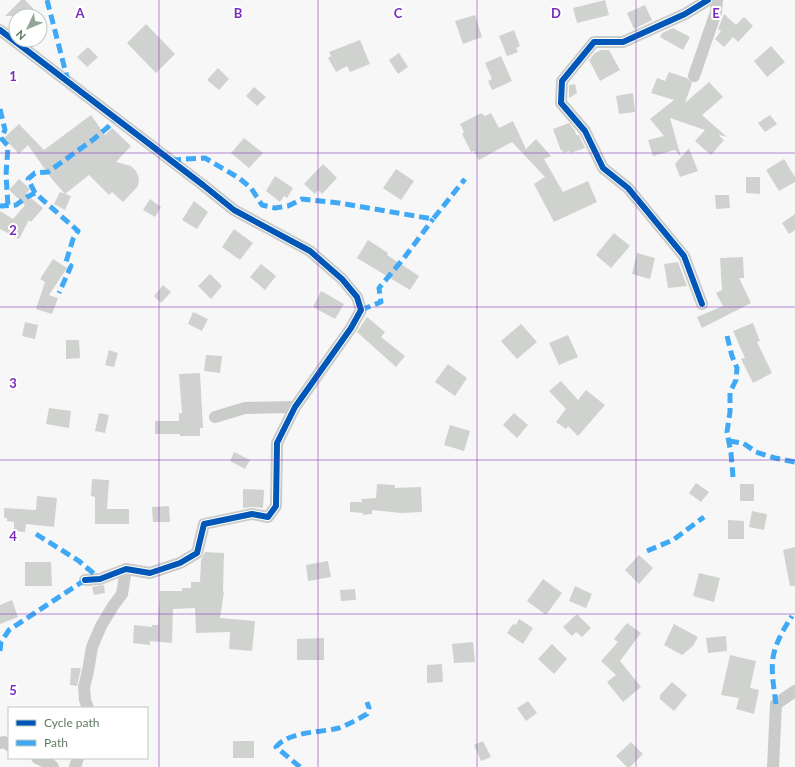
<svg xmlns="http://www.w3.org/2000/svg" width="795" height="767" font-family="Lato,sans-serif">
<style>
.building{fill:#d0d2cf}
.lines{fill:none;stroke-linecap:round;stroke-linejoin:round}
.minor{stroke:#caccca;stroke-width:12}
.quiet{stroke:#3fa9f5;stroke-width:5;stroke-dasharray:10 5;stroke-linecap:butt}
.cycleway-casing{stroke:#fff;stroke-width:8}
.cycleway{stroke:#0057b8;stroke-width:6}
.grid{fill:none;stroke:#7b2cbf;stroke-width:1;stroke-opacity:0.55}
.grid-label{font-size:13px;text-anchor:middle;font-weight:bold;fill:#7b2cbf;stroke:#fff;stroke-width:4;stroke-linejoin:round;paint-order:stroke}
</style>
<rect width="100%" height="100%" fill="#f8f7f7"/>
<g class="building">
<polygon points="21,0 25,0 40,16 5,16"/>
<polygon points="605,0 609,15 577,23 573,8"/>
<polygon points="645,5 652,20 634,29 627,13"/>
<polygon points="724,14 736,25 744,17 753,26 738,42 733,37 724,47 715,39 721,31 718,29"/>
<polygon points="475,15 482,37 463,44 455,21"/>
<polygon points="146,24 175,54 156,73 127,43"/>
<polygon points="673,28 690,37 683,50 660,37 662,33"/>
<polygon points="514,30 520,46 516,48 518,52 507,56 499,36"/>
<polygon points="360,40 370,64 350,72 347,66 336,72 328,58 331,56 329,52"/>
<polygon points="771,46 785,62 767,77 754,61"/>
<polygon points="88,47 98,57 87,67 77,57"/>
<polygon points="601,50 609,50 620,70 600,81 589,60 595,53"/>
<polygon points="399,53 408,67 398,74 389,60"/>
<polygon points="501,56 512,81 492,90 488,81 492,79 485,63"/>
<polygon points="218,68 229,79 219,90 207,80"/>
<polygon points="669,72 687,78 692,83 685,103 709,82 723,97 702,115 727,137 720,135 719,136 724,140 711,155 695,141 705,130 670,118 681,157 675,150 653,156 648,140 664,136 650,119 674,100 651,93 657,78 665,81"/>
<polygon points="575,84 577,93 569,98 569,85"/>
<polygon points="254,87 266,97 257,106 246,96"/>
<polygon points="633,93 635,112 619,114 616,96"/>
<polygon points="481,113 485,116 491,113 499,128 513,121 526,149 536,139 551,156 544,159 563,192 588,181 597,202 554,222 534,184 545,177 512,142 479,160 474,151 471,152 462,134 464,132 460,124"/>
<polygon points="91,115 105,135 112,128 131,146 116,162 131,166 136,171 139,178 138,186 123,202 112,192 109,195 89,175 65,194 51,178 28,145 19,154 4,138 19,124 44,150"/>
<polygon points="770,115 777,124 765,132 758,123"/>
<polygon points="569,123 575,131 576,135 579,135 585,148 570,153 569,151 563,153 563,150 561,151 553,129"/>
<polygon points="244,138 263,153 249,168 231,153"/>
<polygon points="689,148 698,171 680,177 675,164"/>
<polygon points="784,159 795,177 795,182 779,191 766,170"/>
<polygon points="323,164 337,178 322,194 318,190 315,194 304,184"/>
<polygon points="396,169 414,181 401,200 383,188"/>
<polygon points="275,176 293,188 287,198 284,196 280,202 266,191"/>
<polygon points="746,177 760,177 760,194 746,193"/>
<polygon points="19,179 30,189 26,194 43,208 31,222 29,220 19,239 0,229 0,211 13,219 25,205 9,190"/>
<polygon points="60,192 71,196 65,210 54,204"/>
<polygon points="715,195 729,195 730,208 716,209"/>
<polygon points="150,199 161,207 155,217 143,210"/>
<polygon points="194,201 208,212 197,229 182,220"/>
<polygon points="795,214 795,230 789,234 782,223"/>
<polygon points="234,229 253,243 240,260 222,247"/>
<polygon points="614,233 630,246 611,268 596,255"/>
<polygon points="368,240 388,253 387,255 419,276 410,290 357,258"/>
<polygon points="637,253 655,258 650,279 632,274"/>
<polygon points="743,257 744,278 739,278 751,303 702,328 697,317 723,306 716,293 722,290 720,258"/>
<polygon points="53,259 67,268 49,295 58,298 52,314 36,309 45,282 40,279"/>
<polygon points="678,262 687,286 668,288 664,264"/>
<polygon points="261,264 276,276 265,290 250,277"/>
<polygon points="210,274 222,286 211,299 198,286"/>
<polygon points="163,285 171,292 161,303 154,296"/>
<polygon points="321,291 344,304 335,319 313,307"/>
<polygon points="193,312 208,319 202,331 188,324"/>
<polygon points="367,317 385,332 381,337 405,356 396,367 357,332"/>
<polygon points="25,322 38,325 35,339 22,336"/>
<polygon points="753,323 760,341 757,342 772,373 753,383 741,359 745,358 733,331"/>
<polygon points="521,324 537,342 517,359 501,341"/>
<polygon points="568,335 578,357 559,365 549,343"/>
<polygon points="66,340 79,340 80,358 66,359"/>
<polygon points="109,350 118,353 114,367 105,365"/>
<polygon points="206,355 222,356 220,373 204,371"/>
<polygon points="448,364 467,378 455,396 435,382"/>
<polygon points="200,373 203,428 200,428 200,436 180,436 180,434 155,434 155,421 179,421 179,413 182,413 179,374"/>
<polygon points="561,381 578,400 586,390 605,405 578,436 568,426 566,429 556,422 566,409 549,391"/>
<polygon points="49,408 71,411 69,428 46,424"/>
<polygon points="99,413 109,415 105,433 95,431"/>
<polygon points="514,413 528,425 517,438 503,425"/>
<polygon points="450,425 470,431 464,451 444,445"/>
<polygon points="234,452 250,460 245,469 230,461"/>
<polygon points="92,479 109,480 107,509 129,509 129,524 95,524 95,497 91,496"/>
<polygon points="696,483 709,492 701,502 689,493"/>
<polygon points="377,484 395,485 395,488 421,487 422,512 401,513 372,510 372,514 363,515 363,513 350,512 350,502 362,502 361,499 376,498"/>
<rect x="740" y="484" width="14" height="17"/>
<polygon points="243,489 264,490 263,508 253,507 243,508"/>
<polygon points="37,496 57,498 54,527 26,524 25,532 14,531 14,522 7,521 7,518 4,518 4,508 36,510"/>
<polygon points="169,506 170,522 153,522 152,507"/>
<polygon points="752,511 767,514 764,530 749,527"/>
<polygon points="728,520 744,521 744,539 728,539"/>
<polygon points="795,547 795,586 790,586 783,550"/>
<polygon points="205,552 224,553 223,592 224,592 220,618 255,621 252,651 229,649 230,632 196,633 195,608 173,609 172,643 150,641 150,645 133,643 134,625 152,627 152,625 158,625 160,591 182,591 182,588 191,588 191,582 200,582 201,560"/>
<polygon points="639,555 653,568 639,584 625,570"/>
<polygon points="328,561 331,577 308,581 306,565"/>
<polygon points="25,562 51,562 52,586 25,586"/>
<polygon points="699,573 720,578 714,602 693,596"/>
<polygon points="543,579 562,593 546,615 527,601"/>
<polygon points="104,585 105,593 94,595 92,587"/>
<polygon points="575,586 592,594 586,608 569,601"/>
<polygon points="355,589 356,600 341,601 340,590"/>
<polygon points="12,600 18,617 0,624 0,605"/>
<polygon points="577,614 591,628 582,637 576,632 572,636 563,627"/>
<polygon points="519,619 533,628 523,644 507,633 513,624 516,625"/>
<polygon points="627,623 641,633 620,661 641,687 623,702 607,682 616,675 601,661 618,642 614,639"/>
<polygon points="674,624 698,637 693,646 682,655 664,645"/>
<polygon points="726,636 727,651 708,653 706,638"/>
<polygon points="324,638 324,660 297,660 297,639"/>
<polygon points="473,642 475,662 454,663 452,644"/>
<polygon points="552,644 567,659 554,674 538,659"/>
<polygon points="730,655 756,661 750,688 759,690 754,714 736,709 739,698 721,695"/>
<polygon points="442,664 443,682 427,683 427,665"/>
<polygon points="71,668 81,668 77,686 70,685"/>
<polygon points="672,682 687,695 674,711 660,699 660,695"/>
<polygon points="528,701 537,713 526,721 517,708"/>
<rect x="233" y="741" width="21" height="17"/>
<polygon points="483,741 491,757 481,761 474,745"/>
<polygon points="631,742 643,754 630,767 627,767 616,756"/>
</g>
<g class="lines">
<g class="minor">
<polyline points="0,30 203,185 234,210 310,251 342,279 357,297 361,310 351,328 295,407 277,443 276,506 268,517 252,514 204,524 197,553 180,563 150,573 126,569 100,579 85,580"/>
<polyline points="694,76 716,12 717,0"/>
<polyline points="702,304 684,256 628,188 603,168 585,131 561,103 562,81 594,42 623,42 685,14 708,0"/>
<polyline points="215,417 245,408 295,407"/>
<polyline points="88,708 85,700 84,687 88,671 92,647 101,626 113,606 122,594 126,569"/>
<polyline points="0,743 4,742 9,745"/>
<polyline points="37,758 50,764 53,767"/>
<polyline points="75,767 78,758"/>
<polyline points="773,767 776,704 795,691"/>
</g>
<g class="quiet">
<polyline points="47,0 68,81"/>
<polyline points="0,109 5,130 1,138 8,146 6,175 8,206"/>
<polyline points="171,160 205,158 239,178 251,188 262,205 275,208 288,206 302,199 339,203 433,219 465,179"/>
<polyline points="35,193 28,179 35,173 48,172 94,139 108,127 115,119"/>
<polyline points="0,208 1,206 16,205 27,197 35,193 78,231 73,239 66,262 71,266 59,293"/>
<polyline points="361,310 381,302 379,288 404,258 433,219"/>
<polyline points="727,336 732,356 737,368 736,380 730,392 730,412 727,432 731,453 733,477"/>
<polyline points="729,441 743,443 756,452 775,458 795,462"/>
<polyline points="36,534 79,561 100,579"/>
<polyline points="647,551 673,540 704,517"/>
<polyline points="0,651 1,642 9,630 85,580"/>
<path d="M 776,704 C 774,689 770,667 774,653 C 777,640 785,627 792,616"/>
<path d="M 300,767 L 276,747 C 289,731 319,733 339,728 C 348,725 358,719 367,714 L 369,708 L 367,702"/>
</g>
<g class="cycleway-casing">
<g id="cycleway">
<polyline points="0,30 203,185 234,210 310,251 342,279 357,297 361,310 351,328 295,407 277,443 276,506 268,517 252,514 204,524 197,553 180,563 150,573 126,569 100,579 85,580"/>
<polyline points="702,304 684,256 628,188 603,168 585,131 561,103 562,81 594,42 623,42 685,14 708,0"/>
</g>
</g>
<use href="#cycleway" class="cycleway"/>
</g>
<path class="grid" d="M 159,0 L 159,767M 318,0 L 318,767M 477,0 L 477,767M 636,0 L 636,767M 0,153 L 795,153M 0,307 L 795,307M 0,460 L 795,460M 0,614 L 795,614"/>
<g class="grid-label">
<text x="80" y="18">A</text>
<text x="238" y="18">B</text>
<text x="398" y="18">C</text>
<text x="556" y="18">D</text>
<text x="716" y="18">E</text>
<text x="13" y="81">1</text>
<text x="13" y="235">2</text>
<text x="13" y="388">3</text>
<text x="13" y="541">4</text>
<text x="13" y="695">5</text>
</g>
<rect x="8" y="707" width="140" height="52" fill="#ffffff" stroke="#bfcabf"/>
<rect x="16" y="720" width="20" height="6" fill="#0057b8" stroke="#bfcabf"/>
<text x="44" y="727" font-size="12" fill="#5e7b60">Cycle path</text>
<rect x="16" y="740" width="20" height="6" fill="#3fa9f5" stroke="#bfcabf"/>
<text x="44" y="747" font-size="12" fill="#5e7b60">Path</text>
<g transform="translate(28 28) rotate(226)"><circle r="19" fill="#ffffff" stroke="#bfcabf"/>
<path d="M0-3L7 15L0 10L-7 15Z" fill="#94a695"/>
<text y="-6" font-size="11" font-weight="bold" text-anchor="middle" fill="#5e7b60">N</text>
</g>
</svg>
